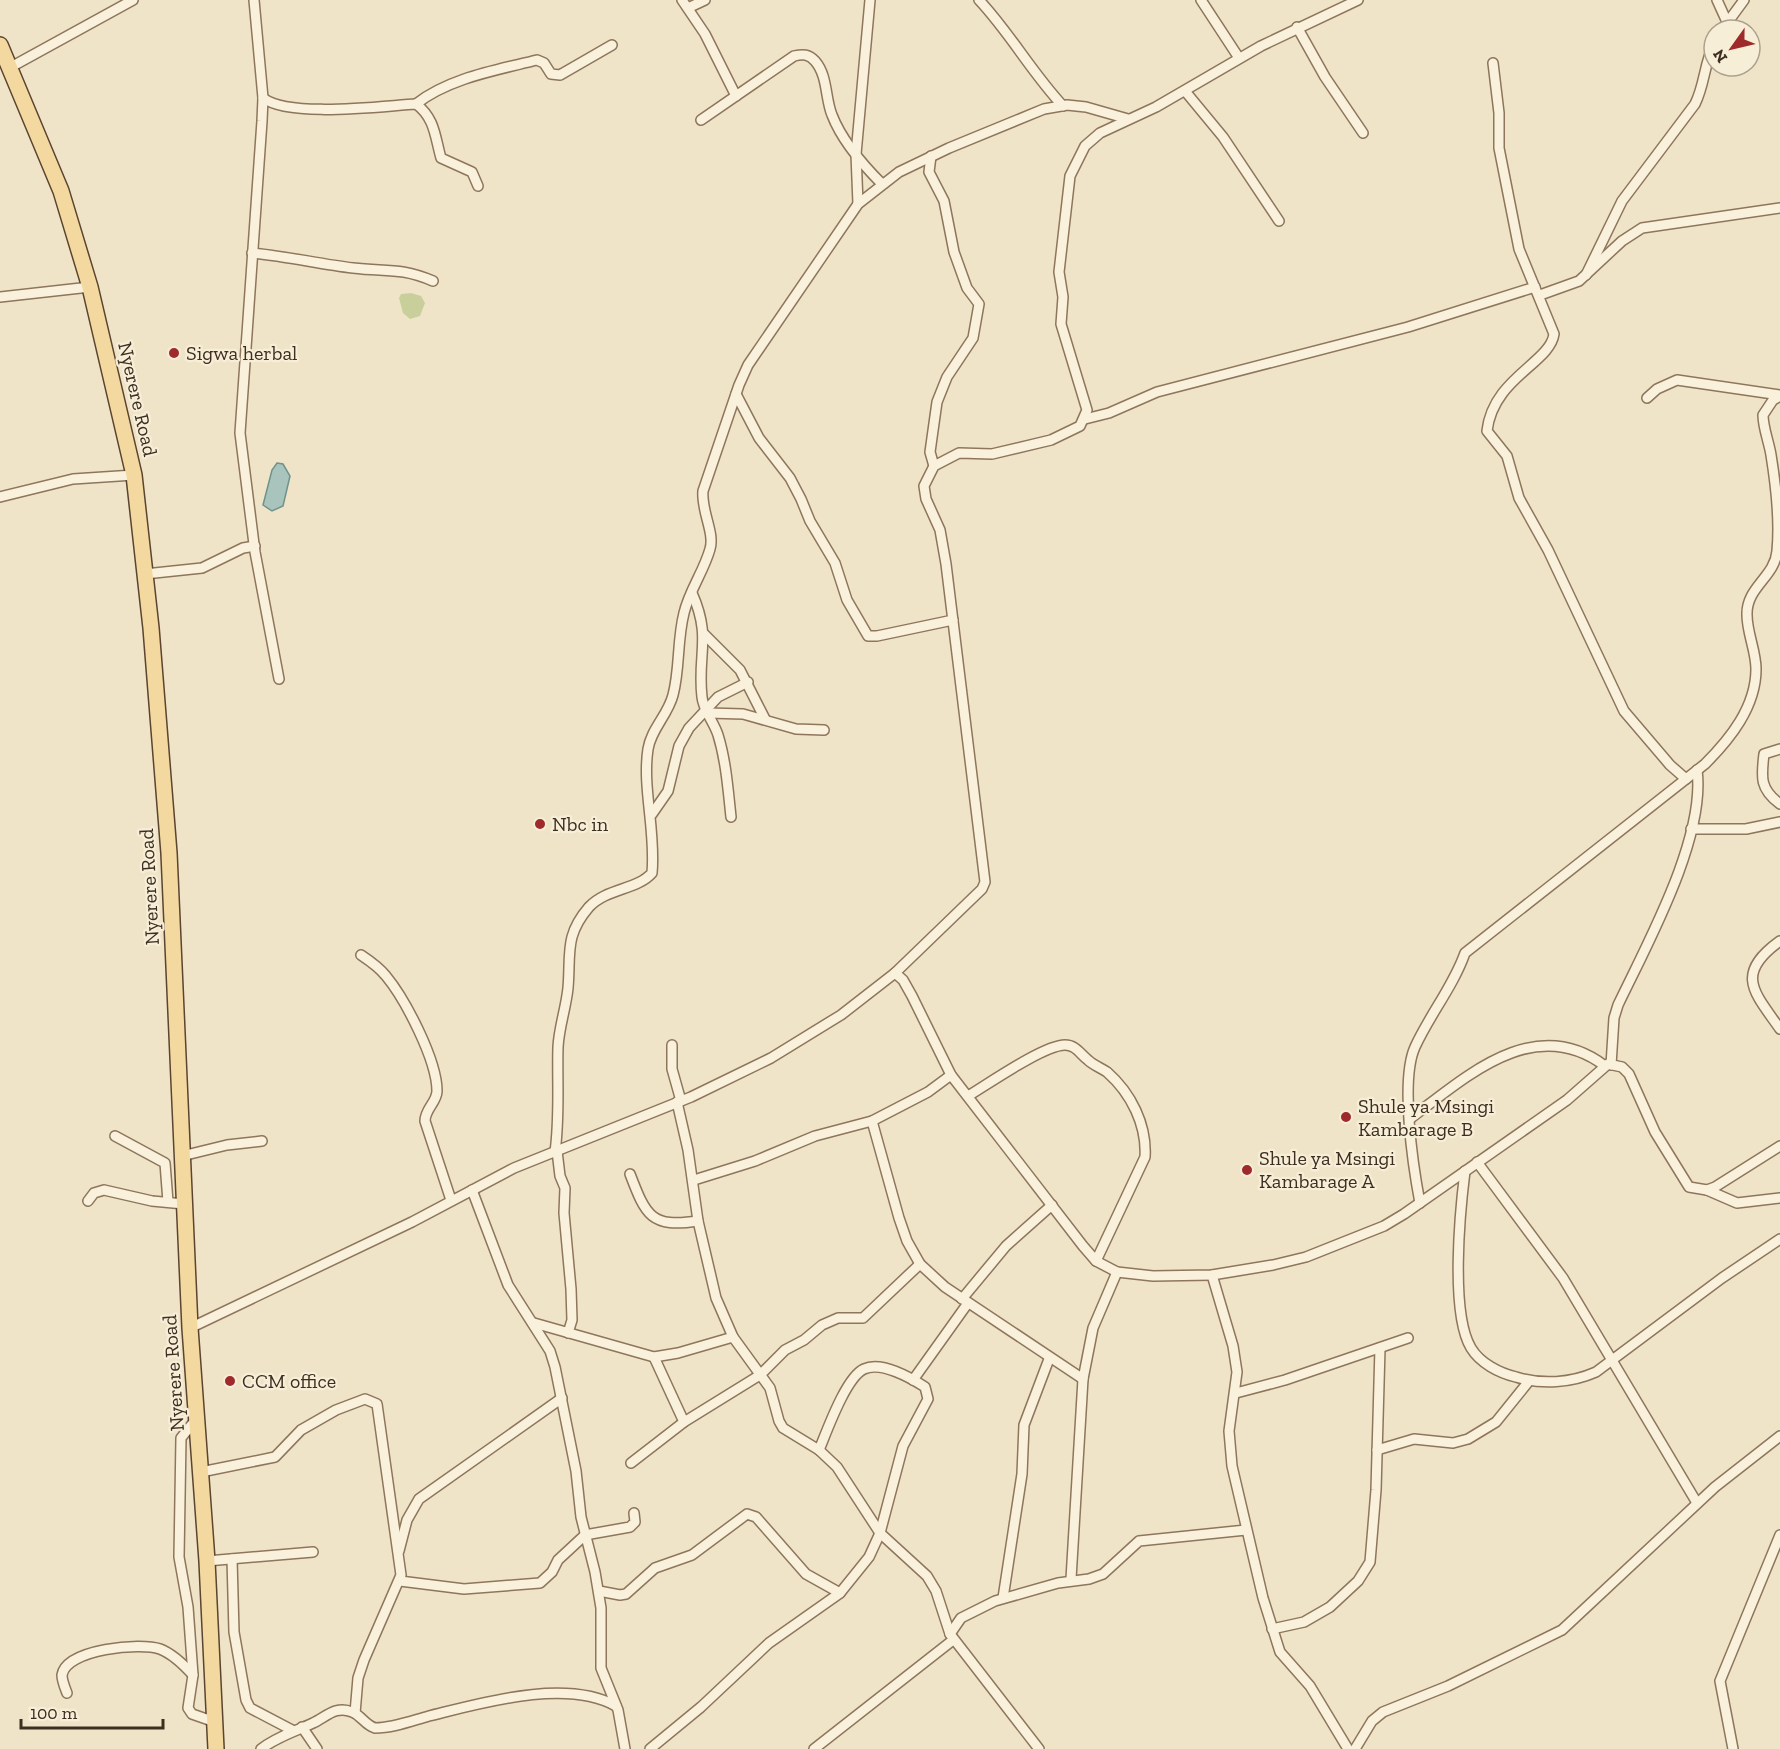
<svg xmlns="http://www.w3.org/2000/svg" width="1780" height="1749" font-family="'Zilla Slab',serif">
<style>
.green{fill:#c9cf9b}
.water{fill:#a9c4bc;stroke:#6f938a;stroke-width:1.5}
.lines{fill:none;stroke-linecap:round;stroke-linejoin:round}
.street-casing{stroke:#8d765c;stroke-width:12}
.primary-casing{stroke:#5b4430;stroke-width:18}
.street{stroke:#faf1dc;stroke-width:9}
.primary{stroke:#f3d9a0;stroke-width:15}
.poi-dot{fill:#9e2a2b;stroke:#f7eed8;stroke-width:2}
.labels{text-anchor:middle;stroke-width:4.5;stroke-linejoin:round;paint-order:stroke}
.poi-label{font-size:20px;fill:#3d2e20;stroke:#f7eed8;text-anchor:start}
.street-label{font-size:20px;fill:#3d2e20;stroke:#f7eed8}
</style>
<rect width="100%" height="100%" fill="#f0e4c8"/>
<polygon class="green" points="411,293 421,296 425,303 420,316 410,319 403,313 399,298 401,294"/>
<polygon class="water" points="277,463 283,464 290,476 283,506 272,511 263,505 272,470"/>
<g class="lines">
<g class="street-casing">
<g id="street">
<polyline points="254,0 263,98 262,121 240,433 255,552 279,679"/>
<polyline points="682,0 705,34 736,96"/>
<path d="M 979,0 C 1010,33 1032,73 1063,106"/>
<polyline points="1201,0 1239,58"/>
<polyline points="1717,0 1727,22"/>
<polyline points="688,8 705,0"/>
<polyline points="1297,27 1325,77 1363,133"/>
<polyline points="1722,30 1744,0"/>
<path d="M 1493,63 L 1499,113 L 1499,148 L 1519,249 L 1554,334 C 1550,363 1493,378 1487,431 L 1507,456 L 1519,498 L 1548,550 L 1624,711 L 1670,765 L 1686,779"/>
<polyline points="11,67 133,0"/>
<polyline points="1185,91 1223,137 1279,221"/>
<path d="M 263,98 C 290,118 381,106 416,104 C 435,118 435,137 441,158 L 472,172 L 478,186"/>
<path d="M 416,104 C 449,78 497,70 537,60 L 544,63 L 551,74 L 560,75 L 612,45"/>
<path d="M 701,120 L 794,56 C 803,54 809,54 815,61 C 828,76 825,98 832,115 C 842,141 863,165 882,184"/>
<polyline points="931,156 929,172 944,201 954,252 967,288 979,304 973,338 947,377 937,402 930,452 934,466"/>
<polyline points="858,204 856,154 870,0"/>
<path d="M 252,253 C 286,256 319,264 353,268 C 386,272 400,267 433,281"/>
<path d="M 1586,275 L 1622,201 L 1695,104 C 1705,84 1704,64 1714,44"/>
<polyline points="1540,295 1579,281 1622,241 1642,228 1780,208"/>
<polyline points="0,297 90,287"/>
<polyline points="736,394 759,438 790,478 801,499 810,521 835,563 847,600 868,636 877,636 953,620"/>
<polyline points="1647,398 1657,389 1677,380 1780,395"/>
<polyline points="1085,419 1109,413 1157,392 1408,327 1535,287"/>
<polyline points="0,497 73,479 134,475"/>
<polyline points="145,574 202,568 243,548 255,546"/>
<path d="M 692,593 C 712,638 697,654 702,697 C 703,710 714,722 718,735 C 726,761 728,789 731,817"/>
<polyline points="704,634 740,670 765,719"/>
<polyline points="708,713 743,714 796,729 824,730"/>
<path d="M 1780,749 L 1764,754 C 1761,778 1760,789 1780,804"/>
<polyline points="652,814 668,791 679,746 689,728 718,697 748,682"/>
<polyline points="1691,829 1746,829 1780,822"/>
<path d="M 1780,941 C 1734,974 1754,992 1780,1029"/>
<path d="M 361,955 C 370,961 379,967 386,976 C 405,999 437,1060 437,1091 C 437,1102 425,1109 425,1121 L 451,1200"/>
<polyline points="895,973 982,889 985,882 946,564 940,530 926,499 924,486 934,466 959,453 992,454 1051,440 1080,426 1087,410 1061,324 1063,297 1059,272 1070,176 1085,146 1100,133 1156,107 1261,46 1358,0"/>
<polyline points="672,1045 672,1069 681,1101"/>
<path d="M 1611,1065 L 1614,1018 L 1618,1005 C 1647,944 1706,838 1697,770"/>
<path d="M 968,1096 C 988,1084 1044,1045 1065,1045 C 1076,1045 1080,1054 1088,1060 C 1093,1065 1101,1068 1107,1072 C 1131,1093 1147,1125 1145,1157 L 1096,1261"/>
<polyline points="677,1102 688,1150 698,1221 716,1298 733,1337 770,1388 779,1421 783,1428 819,1450 837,1467 880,1533 927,1576 936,1591 950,1634 1039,1749"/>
<path d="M 1411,1118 C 1467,1076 1535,1013 1605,1066"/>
<polyline points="872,1121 899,1218 907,1241 920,1264 945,1287 1083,1379"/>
<polyline points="115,1136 165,1163 168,1202"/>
<polyline points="557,1151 560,1176 565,1188 564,1213 571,1289 572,1320 568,1333"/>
<path d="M 555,1152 C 560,1116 557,1082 558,1047 C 559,1027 566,1008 568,988 C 571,954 564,936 589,907 C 607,888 637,890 652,873 C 656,831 642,788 648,749 C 651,729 668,715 673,695 C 680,669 677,640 684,613 C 689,591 704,571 710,549 C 715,533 701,511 703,491 L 739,385 L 748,365 L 858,204 L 899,172 L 949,148 L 1044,109 L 1067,105 L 1086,107 L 1128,119"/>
<polyline points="182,1156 227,1145 262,1141"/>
<polyline points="1477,1162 1563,1278 1697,1503"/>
<path d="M 1465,1171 C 1460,1211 1450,1313 1471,1348 C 1480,1363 1499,1373 1516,1377 C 1542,1385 1571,1383 1596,1372 L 1722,1278 L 1780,1239"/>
<path d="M 630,1174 C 646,1216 651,1228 698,1221"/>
<polyline points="694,1180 755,1161 815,1136 872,1121 928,1092 951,1075"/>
<polyline points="472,1190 508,1285 550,1351 555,1367 576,1471 581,1517 595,1572 601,1608 601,1668 618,1710 625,1749"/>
<polyline points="1707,1190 1737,1203 1780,1198"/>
<polyline points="88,1201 94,1193 104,1190 152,1201 184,1204"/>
<path d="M 1420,1203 C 1413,1166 1400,1080 1415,1047 C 1430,1014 1453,987 1465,953 L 1705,764 C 1730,739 1756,707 1756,669 C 1756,651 1747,633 1747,615 C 1746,587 1775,577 1777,551 C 1780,520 1776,486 1771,455 C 1769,442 1763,428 1763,415 L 1773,400 L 1780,396"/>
<polyline points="1212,1275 1233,1346 1237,1372 1229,1431 1232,1466 1263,1598 1280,1652 1310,1686 1348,1749"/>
<polyline points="962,1299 1006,1246 1052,1205"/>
<polyline points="534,1323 654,1357 678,1353 733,1337"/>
<polyline points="190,1328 412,1222 514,1168 691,1097 771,1058 841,1015 895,973 903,980 912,996 951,1075 1083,1246 1096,1261 1117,1272 1153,1276 1212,1275 1273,1265 1306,1257 1384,1226 1404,1214 1567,1100 1608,1064 1622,1067 1629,1074 1655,1132 1689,1187 1707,1190 1715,1187 1780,1146"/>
<polyline points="654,1357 684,1422"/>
<polyline points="913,1380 968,1303"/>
<polyline points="1236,1393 1285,1380 1408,1338"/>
<polyline points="197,1418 181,1438 179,1557 188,1607 193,1675 188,1708 192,1714 215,1722"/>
<polyline points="1377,1450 1414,1439 1453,1443 1468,1439 1496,1422 1529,1381"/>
<polyline points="631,1463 684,1422 760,1375 785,1350 804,1340 822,1325 838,1318 863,1318 920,1264"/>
<polyline points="201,1472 275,1457 301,1430 336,1410 365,1399 377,1404 401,1575 364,1660 358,1678 355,1713"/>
<polyline points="399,1551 407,1520 419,1499 562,1398"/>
<polyline points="232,1559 234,1632 246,1700 250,1708 292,1730"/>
<polyline points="207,1561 313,1552"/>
<polyline points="1071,1579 1083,1379 1093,1328 1117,1272"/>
<polyline points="400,1581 464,1589 540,1583 552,1572 558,1560 585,1535 630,1527 635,1522 634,1513"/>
<polyline points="599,1591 620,1595 626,1594 655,1568 692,1555 747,1514 756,1517 806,1574 840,1593"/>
<polyline points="1003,1598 1022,1474 1024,1425 1049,1359"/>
<polyline points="1272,1629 1304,1622 1330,1607 1358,1581 1370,1562 1376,1490 1380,1348"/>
<polyline points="950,1634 961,1618 995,1601 1058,1583 1089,1579 1103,1574 1139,1541 1246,1530"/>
<path d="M 67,1693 C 65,1688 62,1681 62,1675 C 66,1649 141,1642 160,1649 C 173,1654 184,1665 193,1675"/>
<polyline points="302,1727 317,1749"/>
<path d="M 261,1749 C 278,1736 294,1732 313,1723 C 326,1717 336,1705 352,1712 C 361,1715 365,1725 375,1728 C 393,1728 411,1721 429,1716 C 482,1703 566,1678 616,1706"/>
<path d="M 650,1749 L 701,1707 L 769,1643 L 840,1593 L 869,1557 L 880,1533 L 903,1446 L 928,1399 L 925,1387 C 911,1378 881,1361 864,1369 C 846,1377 827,1431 819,1450"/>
<polyline points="814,1749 953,1640"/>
<polyline points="1355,1749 1372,1721 1383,1712 1448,1686 1562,1630 1715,1487 1780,1436"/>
<polyline points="1733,1749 1720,1681 1780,1535"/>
</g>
</g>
<g class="primary-casing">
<polyline id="primary" points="0,45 61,191 90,287 134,475 151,628 169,853 190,1328 207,1561 216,1749"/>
</g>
<use href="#street" class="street"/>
<use href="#primary" class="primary"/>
</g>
<g class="poi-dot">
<circle cx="174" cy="353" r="6"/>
<circle cx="540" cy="824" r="6"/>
<circle cx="1346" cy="1117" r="6"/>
<circle cx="1247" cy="1170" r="6"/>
<circle cx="230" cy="1381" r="6"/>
</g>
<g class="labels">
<g class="poi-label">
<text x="186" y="360">Sigwa herbal</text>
<text x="552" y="831">Nbc in</text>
<text x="1358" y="1113">Shule ya Msingi<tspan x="1358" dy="23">Kambarage B</tspan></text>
<text x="1259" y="1165">Shule ya Msingi<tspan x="1259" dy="23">Kambarage A</tspan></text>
<text x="242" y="1388">CCM office</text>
</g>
<g class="street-label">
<text transform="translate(138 399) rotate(77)" y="7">Nyerere Road</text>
<text transform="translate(149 887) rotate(-93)" y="7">Nyerere Road</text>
<text transform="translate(173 1373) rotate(-94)" y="7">Nyerere Road</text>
</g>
</g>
<g transform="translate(1732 48) rotate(236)"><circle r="28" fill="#f7eed8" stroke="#ada18e" stroke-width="1.5"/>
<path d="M0-4.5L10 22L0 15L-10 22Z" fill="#9e2a2b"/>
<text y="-9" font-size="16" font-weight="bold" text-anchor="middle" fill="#3d2e20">N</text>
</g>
<path d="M21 1719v9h142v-9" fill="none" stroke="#3d2e20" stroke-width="3"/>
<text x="30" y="1719" font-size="18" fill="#3d2e20" stroke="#f7eed8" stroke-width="4.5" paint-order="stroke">100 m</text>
</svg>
